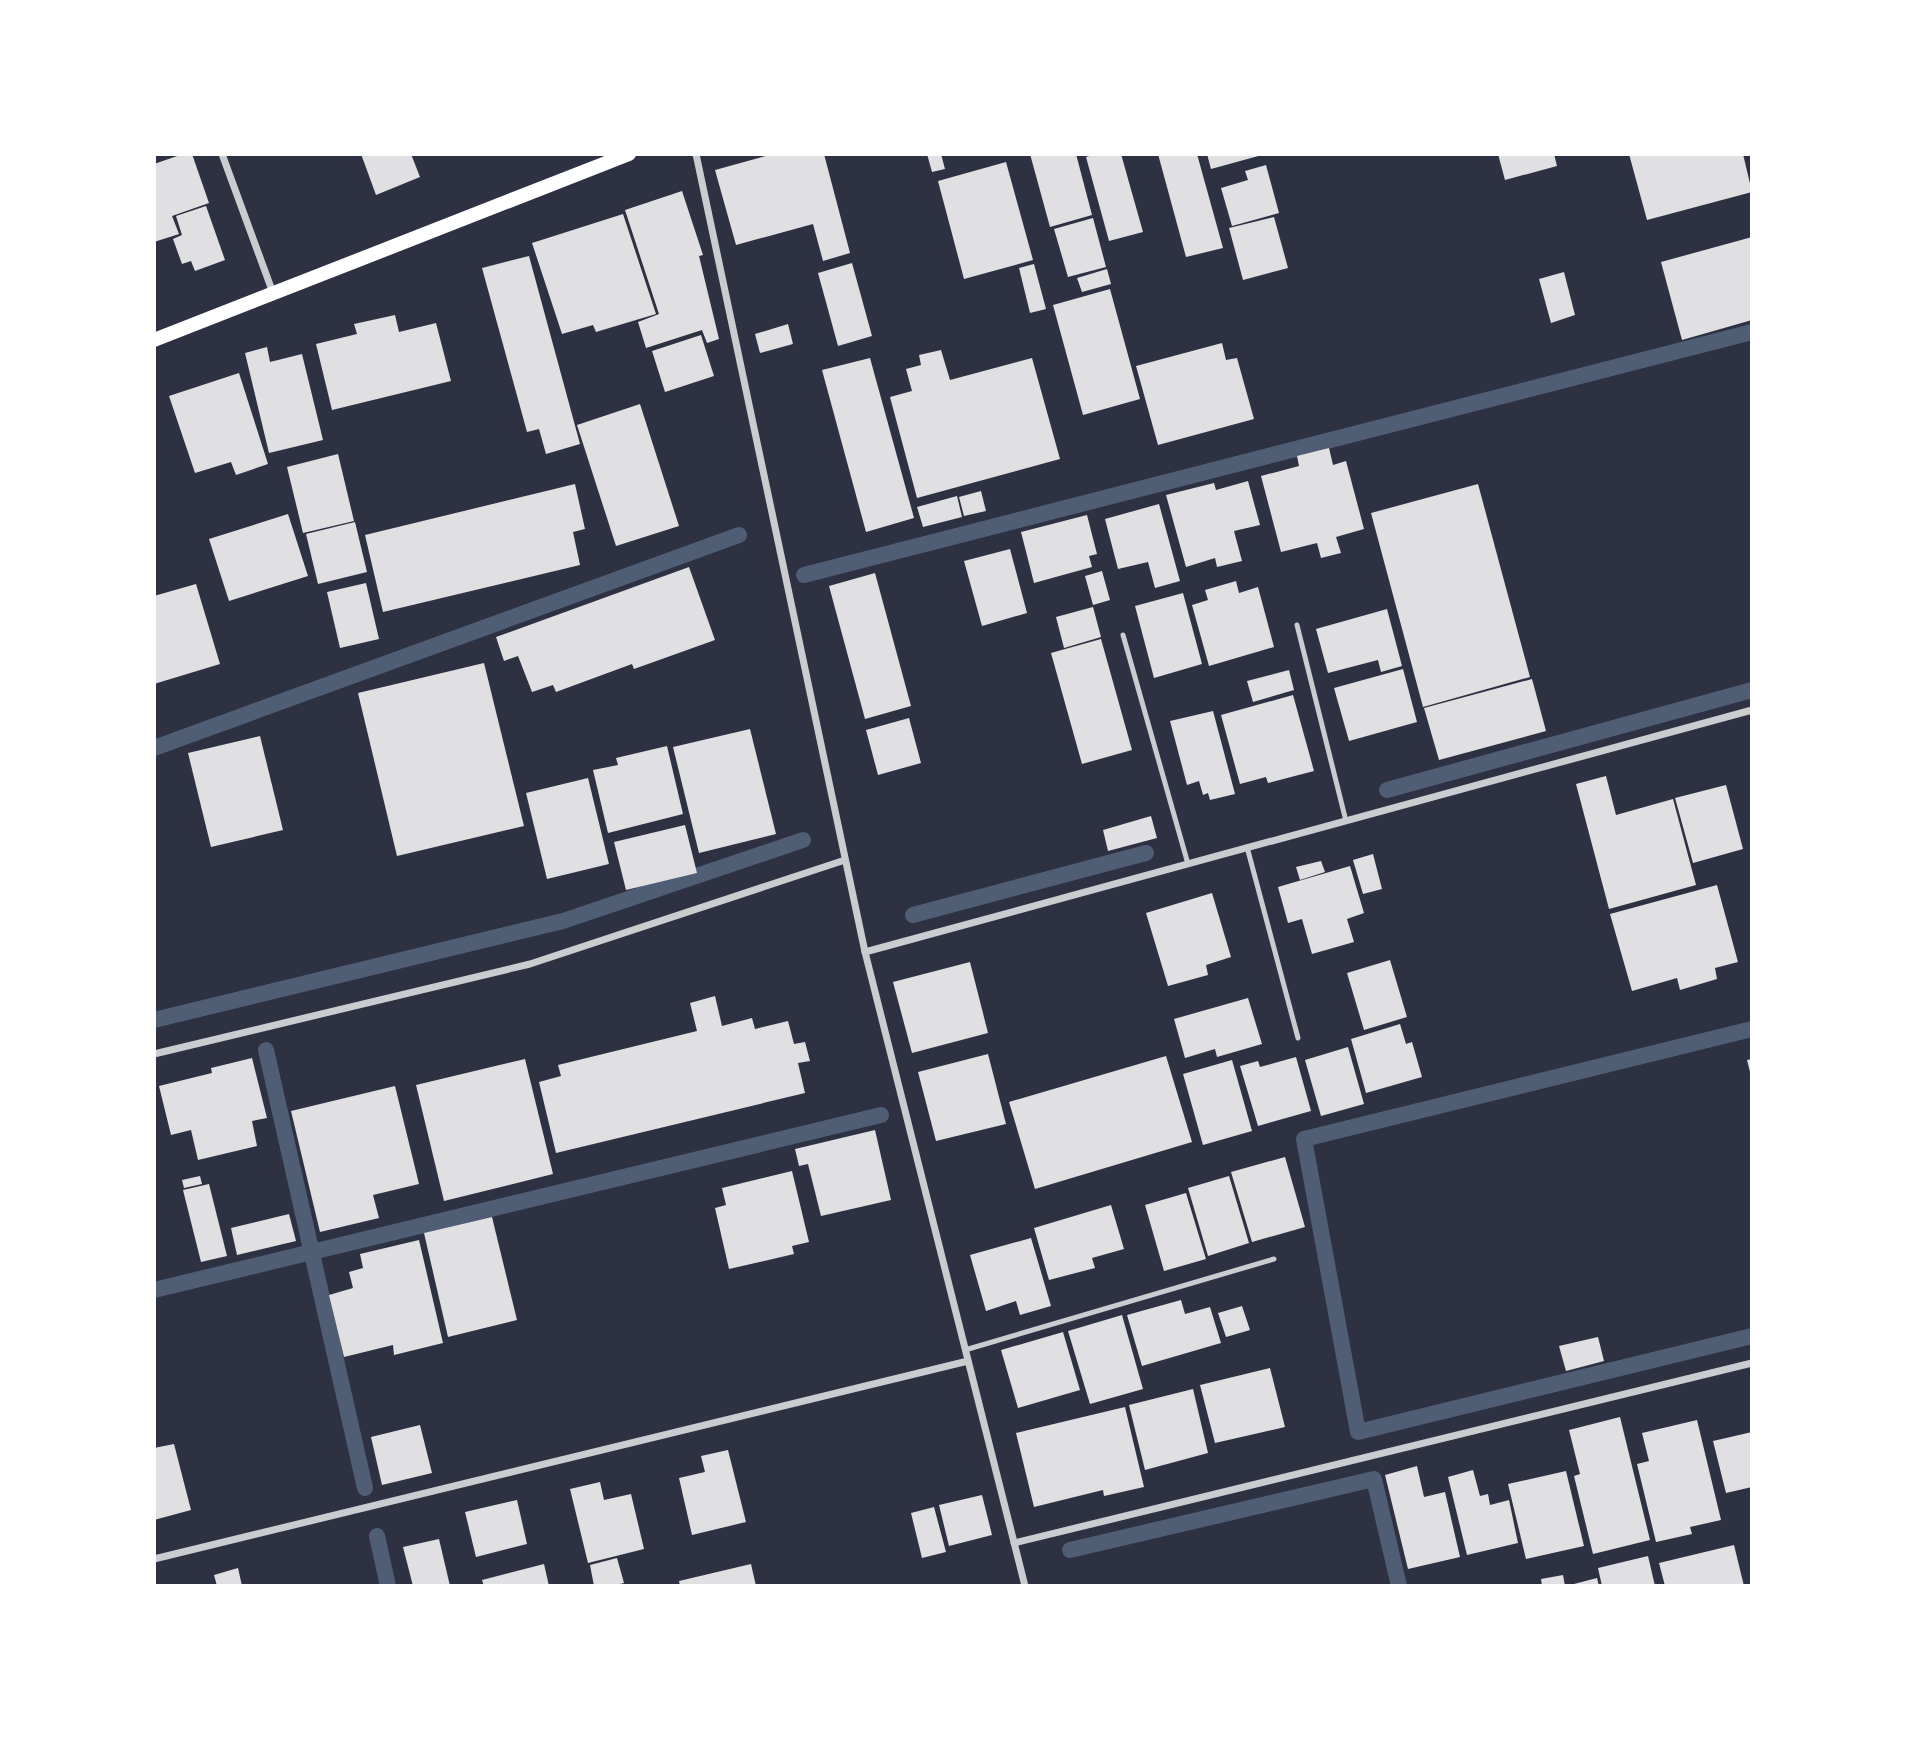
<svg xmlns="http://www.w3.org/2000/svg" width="1906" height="1740" font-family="'Zilla Slab',serif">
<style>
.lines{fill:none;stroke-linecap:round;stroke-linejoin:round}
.stream{stroke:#4f5d75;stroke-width:16}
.building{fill:#e0e0e3}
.service{stroke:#caccd0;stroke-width:5}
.minor{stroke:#caccd0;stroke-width:7}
.secondary{stroke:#fff;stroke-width:14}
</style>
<rect width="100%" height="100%" fill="#2d3142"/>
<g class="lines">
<g class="stream">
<polyline points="804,575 1752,332"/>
<polyline points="154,748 739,535"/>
<polyline points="1387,790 1752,690"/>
<polyline points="913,915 1146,853"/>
<polyline points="154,1020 563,921 803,840"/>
<polyline points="1752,1029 1304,1139 1358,1432 1752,1336"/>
<polyline points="266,1050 365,1488"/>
<polyline points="154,1290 881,1115"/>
<polyline points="377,1536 388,1586"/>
<polyline points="1070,1550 1374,1479 1399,1586"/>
</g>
</g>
<g class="building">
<polygon points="183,154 192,154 209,203 172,216 179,234 154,242 154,164"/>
<polygon points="361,154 411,154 420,177 376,195"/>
<polygon points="773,154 824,154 850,253 823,261 813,224 736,245 715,170"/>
<polygon points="927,154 941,154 945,169 932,172"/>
<polygon points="1030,154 1076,154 1092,215 1050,227"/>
<polygon points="1096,154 1121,154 1143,232 1109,241 1086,157"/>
<polygon points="1158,154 1197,154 1223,248 1186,257"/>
<polygon points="1207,154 1262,154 1262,155 1211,169"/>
<polygon points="1498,154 1554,154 1557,166 1505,180"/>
<polygon points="1629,154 1743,154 1752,192 1647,220"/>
<polygon points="1006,162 1033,260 964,279 938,181"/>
<polygon points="1266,165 1279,213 1232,226 1221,188 1248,180 1245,171"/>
<polygon points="682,191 703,255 699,256 719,339 707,343 702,330 646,348 638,322 659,314 625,210"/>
<polygon points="206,206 225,260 195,271 191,261 182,264 173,239 182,235 176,216"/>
<polygon points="623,214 656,314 596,332 593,325 562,334 532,243"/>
<polygon points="1274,217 1288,268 1243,280 1229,228"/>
<polygon points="1093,218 1106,267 1068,277 1054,229"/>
<polygon points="1752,237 1752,320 1682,340 1661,262"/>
<polygon points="529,256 580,444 546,454 539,429 527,432 482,268"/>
<polygon points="852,263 872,336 838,346 818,273"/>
<polygon points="1034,264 1046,309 1030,313 1019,268"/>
<polygon points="1107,269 1111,284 1082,292 1077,278"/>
<polygon points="1564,272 1575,315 1551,323 1539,279"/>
<polygon points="1110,289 1140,399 1083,415 1053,305"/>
<polygon points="395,315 399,332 436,323 451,381 332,410 316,344 357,334 354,324"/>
<polygon points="788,324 793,344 760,353 755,334"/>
<polygon points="701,335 714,376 665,392 652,351"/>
<polygon points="1222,343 1226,360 1237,358 1254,419 1158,445 1136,366"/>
<polygon points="267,347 270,362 302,354 323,440 269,453 245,353"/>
<polygon points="941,350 950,380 1032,358 1060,459 917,498 890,397 912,391 906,369 921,365 919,355"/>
<polygon points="870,358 914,518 866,532 822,370"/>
<polygon points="239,373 268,464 236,475 231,462 195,473 169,396"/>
<polygon points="640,404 679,526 616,546 577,425"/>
<polygon points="1329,448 1333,465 1346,461 1364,529 1336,537 1341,553 1321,558 1317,543 1281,552 1261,476 1299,466 1297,456"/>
<polygon points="338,454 354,521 303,533 287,467"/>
<polygon points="1248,481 1260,525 1234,531 1242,561 1217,567 1215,558 1186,567 1166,495 1214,483 1216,490"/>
<polygon points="575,484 585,529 573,532 580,565 383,612 365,535"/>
<polygon points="1478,484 1530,677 1423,707 1371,513"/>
<polygon points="981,491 986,511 964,516 959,497"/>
<polygon points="957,496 962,517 923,527 917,507"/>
<polygon points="1159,504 1180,581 1155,588 1148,562 1118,569 1105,519"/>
<polygon points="288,514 308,576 229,601 209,539"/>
<polygon points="1087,515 1097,554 1089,556 1092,567 1034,583 1021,532"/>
<polygon points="355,522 367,572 318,584 306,534"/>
<polygon points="1010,549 1027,613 982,626 964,561"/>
<polygon points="689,567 715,640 634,669 632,664 556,692 553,685 532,692 518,656 504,661 496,637"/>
<polygon points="1102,571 1110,600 1093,605 1085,576"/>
<polygon points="875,573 911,706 865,719 829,586"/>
<polygon points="1236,581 1239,593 1258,587 1274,647 1209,666 1192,605 1208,600 1205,590"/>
<polygon points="366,583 379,639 340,648 327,592"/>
<polygon points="196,584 220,664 154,684 154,596"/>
<polygon points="1183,593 1202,664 1154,678 1135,606"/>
<polygon points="1093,607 1101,637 1064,648 1056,617"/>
<polygon points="1387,609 1402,666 1381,672 1378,660 1328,673 1316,629"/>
<polygon points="1101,639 1132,750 1082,764 1051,653"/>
<polygon points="484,663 524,826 397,856 358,693"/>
<polygon points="1403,669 1417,722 1349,741 1334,688"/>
<polygon points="1289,670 1294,690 1253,702 1247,681"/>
<polygon points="1532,679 1546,731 1439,760 1424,708"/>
<polygon points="1293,695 1314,771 1268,783 1266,777 1240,784 1221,715"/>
<polygon points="1213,711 1235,794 1210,800 1208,793 1203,795 1199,781 1187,785 1170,721"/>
<polygon points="909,718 921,763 878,775 866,730"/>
<polygon points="750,729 776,834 699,853 673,747"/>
<polygon points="260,736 283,830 211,847 188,753"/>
<polygon points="667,746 683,814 608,833 593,770 618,765 616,758"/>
<polygon points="1606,776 1616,815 1673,799 1696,885 1609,909 1576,784"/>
<polygon points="588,778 609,864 547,879 526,793"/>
<polygon points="1726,785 1743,849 1693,863 1675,798"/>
<polygon points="1151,816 1157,838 1108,851 1103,830"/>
<polygon points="685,825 697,873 626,890 614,842"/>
<polygon points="1373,854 1382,889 1363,894 1353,860"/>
<polygon points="1321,861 1325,872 1300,880 1296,867"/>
<polygon points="1350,866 1364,913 1347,919 1354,942 1312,954 1302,919 1288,923 1278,887"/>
<polygon points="1717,885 1738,962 1715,968 1717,979 1680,990 1677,978 1632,991 1610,914"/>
<polygon points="1212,893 1231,957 1206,965 1208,975 1168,986 1146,913"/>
<polygon points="1390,960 1407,1017 1364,1030 1347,973"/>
<polygon points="970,962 988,1033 912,1053 893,982"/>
<polygon points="715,996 722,1026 752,1018 755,1029 788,1021 794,1044 805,1042 810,1061 798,1063 805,1093 556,1153 539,1082 561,1076 558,1065 697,1031 690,1003"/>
<polygon points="1248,998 1262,1044 1217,1057 1215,1049 1185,1058 1174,1019"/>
<polygon points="1400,1024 1406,1044 1412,1042 1422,1077 1366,1093 1351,1039"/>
<polygon points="1348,1047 1364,1104 1321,1116 1305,1060"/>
<polygon points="988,1054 1006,1124 936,1141 918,1072"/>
<polygon points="1166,1056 1192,1142 1035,1189 1009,1102"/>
<polygon points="1296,1057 1311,1111 1258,1126 1240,1066 1258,1061 1260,1067"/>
<polygon points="252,1058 267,1118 252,1121 257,1146 198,1160 191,1130 171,1135 159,1086 212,1073 211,1068"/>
<polygon points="525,1059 553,1174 444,1201 416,1085"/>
<polygon points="1752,1059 1752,1076 1751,1076 1747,1060"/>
<polygon points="1232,1060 1252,1131 1203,1145 1183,1074"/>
<polygon points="395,1086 419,1184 373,1195 379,1218 320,1232 291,1111"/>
<polygon points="875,1130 891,1200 821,1216 808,1164 799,1166 795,1149"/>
<polygon points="1285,1157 1305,1227 1252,1242 1231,1172"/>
<polygon points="792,1171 809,1242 792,1246 794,1254 729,1269 715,1208 726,1205 722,1188"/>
<polygon points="200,1176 202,1184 184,1188 182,1180"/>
<polygon points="1229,1176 1249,1243 1208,1256 1188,1188"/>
<polygon points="209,1184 227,1256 201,1262 183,1190"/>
<polygon points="1186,1193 1206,1259 1164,1271 1145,1205"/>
<polygon points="1111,1205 1124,1249 1092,1258 1095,1268 1049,1280 1034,1228"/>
<polygon points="289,1214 296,1241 237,1255 231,1228"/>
<polygon points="492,1217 517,1320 448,1337 424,1233"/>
<polygon points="1031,1238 1051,1306 1020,1315 1016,1301 986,1311 970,1255"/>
<polygon points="419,1240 443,1343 394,1355 393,1345 344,1357 329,1295 353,1288 349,1272 363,1268 360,1254"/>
<polygon points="1181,1300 1185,1314 1210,1307 1221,1343 1142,1366 1127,1315"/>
<polygon points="1242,1306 1250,1330 1226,1337 1218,1313"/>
<polygon points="1122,1315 1143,1389 1090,1404 1068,1331"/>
<polygon points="1063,1332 1080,1390 1018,1408 1001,1350"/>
<polygon points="1598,1337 1604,1361 1566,1371 1559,1346"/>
<polygon points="1270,1368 1285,1427 1215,1443 1200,1385"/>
<polygon points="1193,1389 1208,1453 1145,1470 1129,1405"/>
<polygon points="1125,1407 1144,1487 1104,1496 1103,1490 1034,1507 1016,1433"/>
<polygon points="1620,1417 1650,1540 1593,1554 1574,1476 1580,1474 1569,1430"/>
<polygon points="1697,1420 1721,1520 1690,1527 1692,1534 1656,1542 1637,1464 1649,1461 1642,1433"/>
<polygon points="420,1425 432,1473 382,1485 371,1437"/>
<polygon points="1752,1432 1752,1487 1726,1493 1713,1441"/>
<polygon points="174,1444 191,1510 154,1520 154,1448"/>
<polygon points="728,1450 746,1522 692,1535 679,1478 705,1472 701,1456"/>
<polygon points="1417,1466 1424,1497 1445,1492 1460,1557 1408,1569 1385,1475"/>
<polygon points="1473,1470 1480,1496 1488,1494 1490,1505 1509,1500 1518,1543 1467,1555 1448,1477"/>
<polygon points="1566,1471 1584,1546 1526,1559 1508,1484"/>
<polygon points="600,1482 604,1500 631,1494 644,1549 588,1563 570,1489"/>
<polygon points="982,1495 992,1535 949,1546 939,1505"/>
<polygon points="517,1500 527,1544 476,1557 465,1512"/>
<polygon points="934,1507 946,1552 922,1558 911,1513"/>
<polygon points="439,1539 450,1586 413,1586 403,1547"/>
<polygon points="1734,1545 1744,1586 1665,1586 1659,1563"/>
<polygon points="1648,1556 1655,1586 1602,1586 1598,1568"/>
<polygon points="617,1558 624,1583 612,1586 594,1586 590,1565"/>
<polygon points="544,1564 549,1586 484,1586 482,1580"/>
<polygon points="751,1564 756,1586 680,1586 679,1581"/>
<polygon points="238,1568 242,1586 217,1586 214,1575"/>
<polygon points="1563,1575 1565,1586 1542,1586 1541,1579"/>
<polygon points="1597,1578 1599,1586 1570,1586 1570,1585"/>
</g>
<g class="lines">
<g class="service">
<polyline points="1297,625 1346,821"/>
<polyline points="1123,635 1188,864"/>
<polyline points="1247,847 1298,1038"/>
<polyline points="965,1350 1274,1259"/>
</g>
<g class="minor">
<polyline points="222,154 273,293"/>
<polyline points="696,154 865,952 1025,1586"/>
<polyline points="865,952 1752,710"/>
<polyline points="154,1054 530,964 845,860"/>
<polyline points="1014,1543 1752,1363"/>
<polyline points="154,1559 968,1361"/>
</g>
<polyline class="secondary" points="154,340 629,154"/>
</g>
<rect width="1906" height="1740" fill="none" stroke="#ffffff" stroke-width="312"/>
</svg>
